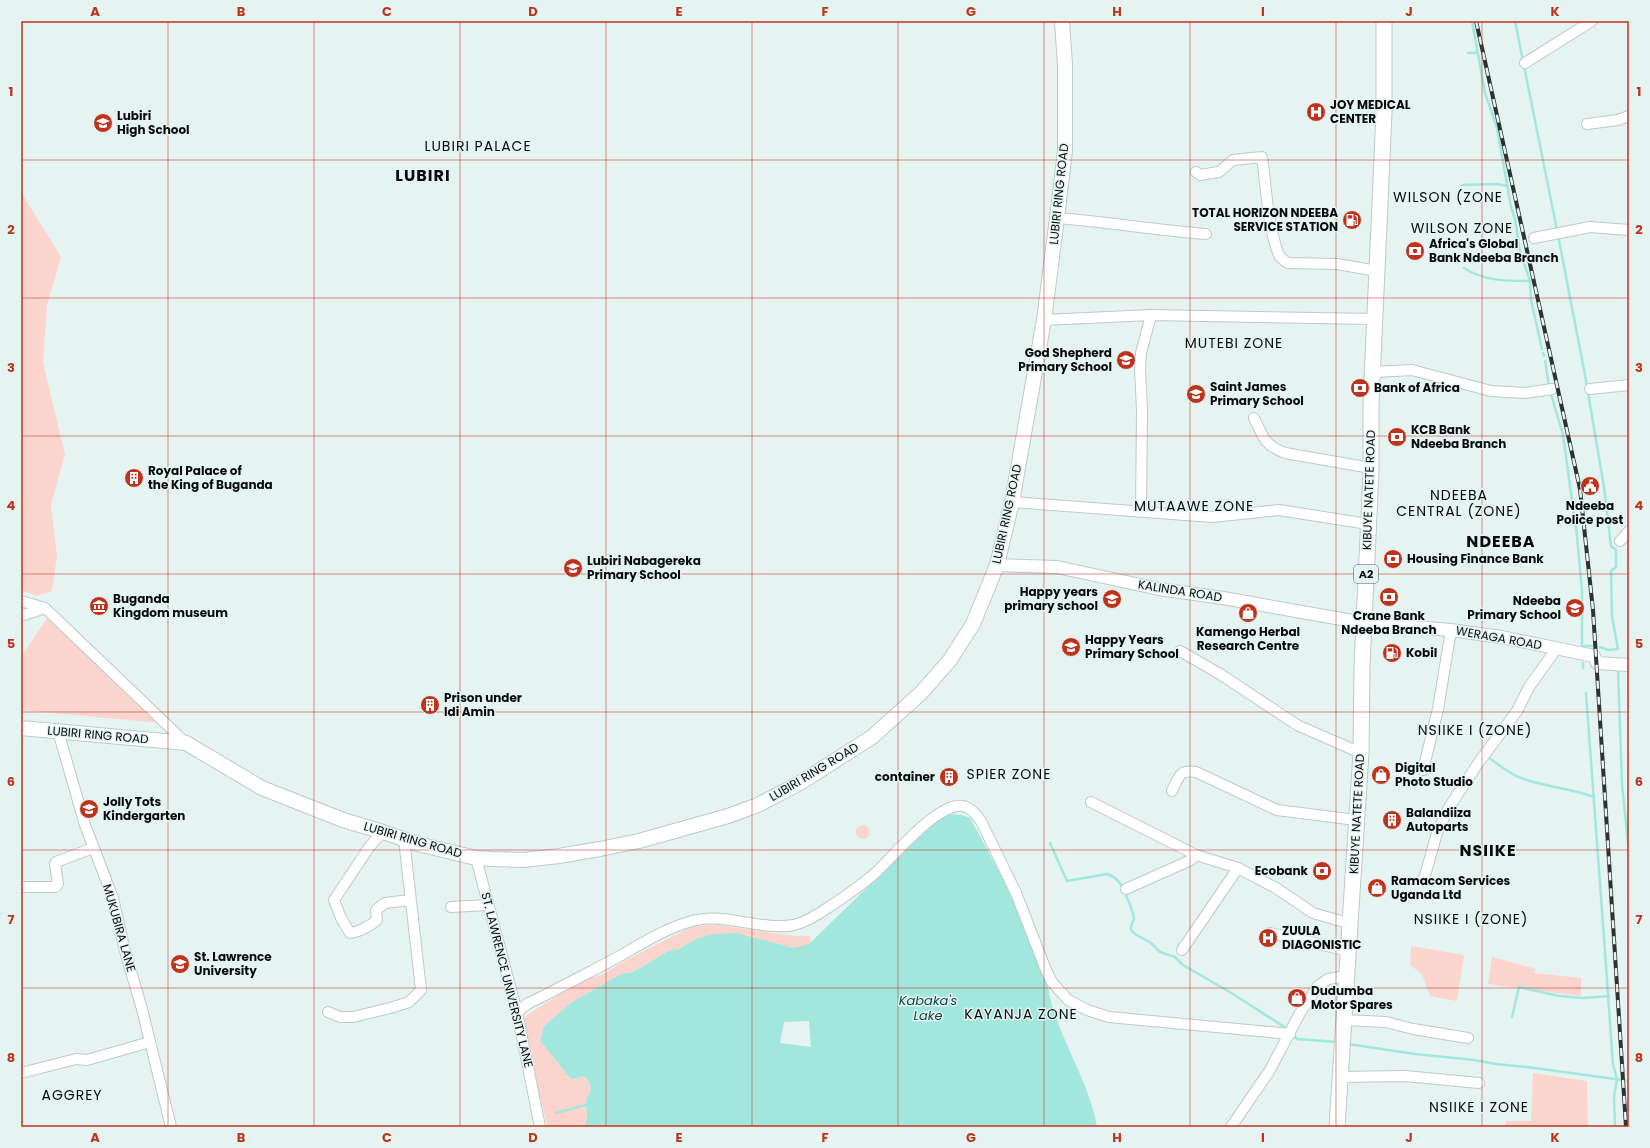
<svg xmlns="http://www.w3.org/2000/svg" width="1650" height="1148" font-family="Poppins,sans-serif">
<style>
.green{fill:#fbd5cd}
.water{fill:#a1e7de;fill-rule:evenodd}
.lines{fill:none;stroke-linecap:round;stroke-linejoin:round}
.stream{stroke:#a1e7de;stroke-width:2.5}
.minor-casing{stroke:#bdcac8;stroke-width:12}
.tertiary-casing{stroke:#bdcac8;stroke-width:14}
.secondary-casing{stroke:#bdcac8;stroke-width:16}
.primary-casing{stroke:#bdcac8;stroke-width:17}
.minor{stroke:#fff;stroke-width:10}
.tertiary{stroke:#fff;stroke-width:12}
.secondary{stroke:#fff;stroke-width:14}
.primary{stroke:#fff;stroke-width:15}
.rail-casing{stroke:#2d3232;stroke-width:4}
.rail{stroke:#e5f3f1;stroke-width:2.5;stroke-dasharray:8;stroke-linecap:butt}
.grid{fill:none;stroke:#bf331d;stroke-width:1;stroke-opacity:0.55}
.labels{text-anchor:middle;stroke-width:3;stroke-linejoin:round;paint-order:stroke}
.shield{fill:#e5f3f1;stroke:#4a5151;stroke-width:1}
.shield-label{font-size:11px;font-weight:bold;fill:#080c0c}
.poi-label{font-size:12px;font-weight:bold;fill:#080c0c;stroke:#e5f3f1;text-anchor:start}
.street-label{font-size:12px;fill:#080c0c;stroke:#e5f3f1}
.water-label{font-size:13px;font-style:italic;fill:#0b4a45;stroke:#e5f3f1}
.quarter-label{font-size:14px;letter-spacing:1px;fill:#080c0c;stroke:#e5f3f1}
.district-label{font-size:16px;font-weight:bold;letter-spacing:1px;fill:#080c0c;stroke:#e5f3f1}
.neatline{fill:none;stroke:#bf331d;stroke-width:1.5}
.grid-label{font-size:13px;text-anchor:middle;font-weight:bold;fill:#bf331d}
</style>
<rect width="100%" height="100%" fill="#e5f3f1"/>
<g class="green">
<polygon points="21,192 61,257 47,305 43,363 65,454 51,505 57,556 52,591 37,596 21,590"/>
<polygon points="48,617 160,723 21,710 21,657"/>
<circle cx="863" cy="832" r="7"/>
<polygon points="718,925 795,936 810,936 812,951 696,939 679,949 670,950 633,972 621,974 572,1002 544,1026 540,1041 571,1079 585,1077 590,1083 591,1091 586,1099 587,1119 584,1127 548,1127 537,1087 523,1023 527,1015 583,980 602,975 628,959 693,926"/>
<polygon points="1411,946 1464,955 1457,1001 1430,996 1422,974 1410,965"/>
<polygon points="1492,957 1536,969 1534,973 1581,978 1581,996 1488,984"/>
<polygon points="1533,1073 1587,1081 1588,1127 1505,1127 1506,1121 1531,1121"/>
</g>
<path class="water" d="M 943,814 L 962,815 L 970,818 L 1007,886 L 1048,987 C 1056,1036 1089,1078 1097,1127 L 584,1127 L 587,1119 L 586,1099 L 591,1091 L 590,1083 L 585,1077 L 571,1079 L 540,1041 L 544,1026 L 572,1002 L 621,974 L 633,972 L 670,950 L 679,949 L 696,939 L 713,934 L 736,933 L 794,948 L 809,944 ZM 809,1021 L 811,1047 L 780,1043 L 784,1022 Z"/>
<g class="lines">
<g class="stream">
<polyline points="1472,21 1485,93 1497,128 1511,207 1515,219 1520,251 1530,281 1531,300 1542,349"/>
<polyline points="1515,21 1557,230"/>
<polyline points="1468,53 1477,53"/>
<polyline points="1462,185 1497,184 1507,186"/>
<polyline points="1558,235 1585,375 1604,487 1611,546 1616,550 1616,567 1611,571 1612,616 1618,649 1608,650 1600,647"/>
<path d="M 1464,268 C 1484,281 1506,281 1530,281"/>
<polyline points="1543,353 1544,356"/>
<polyline points="1545,361 1549,386"/>
<polyline points="1550,391 1563,435 1577,536 1582,591 1582,646 1592,646"/>
<polyline points="1583,663 1583,668"/>
<polyline points="1618,669 1622,784 1629,853"/>
<path d="M 1586,693 C 1594,818 1605,941 1613,1065 L 1617,1079 L 1614,1097 L 1615,1127"/>
<path d="M 1486,756 C 1497,763 1509,774 1521,778 C 1545,787 1571,788 1594,797"/>
<path d="M 1050,843 L 1067,881 L 1107,874 C 1123,878 1127,899 1133,913 L 1134,919 L 1131,926 L 1131,930 L 1135,934 L 1151,943 L 1160,952 L 1175,957 L 1183,965 L 1233,994 L 1289,1030"/>
<polyline points="1512,1017 1519,987 1559,996 1583,998 1609,996"/>
<polyline points="1292,1034 1297,1039 1337,1042"/>
<polyline points="1348,1044 1415,1054 1474,1060 1496,1064 1527,1067 1629,1081"/>
<polyline points="556,1113 586,1105"/>
</g>
<g class="minor-casing">
<g id="minor">
<polyline points="1525,63 1592,21"/>
<polyline points="1587,124 1618,120 1629,116"/>
<path d="M 1196,172 L 1200,175 L 1219,172 L 1233,160 L 1262,157 C 1266,186 1268,229 1279,255 C 1281,259 1285,261 1288,263 L 1337,264 L 1377,271"/>
<path d="M 1057,218 C 1107,222 1156,230 1206,234"/>
<polyline points="1534,238 1590,227 1629,230"/>
<polyline points="1044,320 1151,315 1374,319"/>
<polyline points="1374,372 1412,370 1491,391 1525,393 1552,389"/>
<polyline points="1590,389 1629,385"/>
<path d="M 1254,418 C 1264,438 1263,444 1285,453 L 1371,468"/>
<polyline points="1012,502 1212,517 1279,510 1368,524"/>
<polyline points="1141,512 1142,411 1140,368 1141,353 1151,315"/>
<polyline points="1620,541 1629,531"/>
<polyline points="21,601 45,608 186,743"/>
<polyline points="21,616 45,608"/>
<polyline points="1180,651 1220,674 1297,725 1361,753"/>
<polyline points="58,731 85,825 113,898 125,951 142,1009 171,1127"/>
<polyline points="1423,770 1438,709 1451,630"/>
<path d="M 1172,791 C 1179,777 1179,769 1196,772 L 1277,810 L 1356,820"/>
<polyline points="1091,802 1196,855 1238,868 1276,888 1313,913 1351,924"/>
<path d="M 383,832 L 370,846 L 334,900 L 341,918 L 350,933 C 359,932 370,926 377,920 L 376,910 L 385,903 L 410,900"/>
<polyline points="476,858 517,1012 540,1127"/>
<polyline points="1424,879 1437,833 1448,809 1479,762 1517,711 1529,687 1557,648"/>
<polyline points="21,887 56,887 58,884 55,864 56,862 93,848"/>
<polyline points="1126,889 1191,860 1196,855"/>
<polyline points="451,907 488,905"/>
<polyline points="1270,933 1349,951"/>
<polyline points="1182,950 1238,868"/>
<polyline points="328,1012 340,1017 353,1017 394,1007 409,1002 421,990 404,839"/>
<path d="M 517,1012 L 527,1004 C 554,991 580,977 605,964 C 634,949 660,930 692,921 C 726,912 760,931 794,925 C 806,922 819,914 829,907 C 844,897 859,887 873,875 C 893,857 931,810 957,806 C 968,804 975,813 981,821 L 1016,893 L 1046,970 L 1052,982 L 1068,1000 L 1087,1010 L 1109,1017 L 1290,1034"/>
<polyline points="1344,1020 1386,1022 1413,1029 1468,1038"/>
<polyline points="21,1073 76,1059 87,1060 150,1042"/>
<polyline points="1340,1077 1405,1076 1479,1083"/>
<polyline points="1231,1127 1270,1070 1300,1013 1318,986 1328,979 1347,976"/>
</g>
</g>
<g class="tertiary-casing">
<polyline id="tertiary" points="997,565 1057,567 1159,589 1223,598 1364,623 1451,630 1501,637 1594,656 1597,663 1629,665"/>
</g>
<g class="secondary-casing">
<polyline id="secondary" points="21,728 186,743 262,788 343,820 383,832 418,844 476,858 491,859 523,860 559,856 600,849 639,841 728,816 758,805 800,783 872,737 921,693 950,660 973,624 997,565 1012,502 1044,320 1057,218 1065,151 1065,65 1062,21"/>
</g>
<g class="primary-casing">
<polyline id="primary" points="1337,1127 1361,753 1362,665 1371,472 1371,403 1384,113 1384,21"/>
</g>
<use href="#minor" class="minor"/>
<use href="#tertiary" class="tertiary"/>
<use href="#secondary" class="secondary"/>
<use href="#primary" class="primary"/>
<g class="rail-casing">
<polyline id="rail" points="1476,21 1580,489 1593,610 1626,1127"/>
</g>
<use href="#rail" class="rail"/>
</g>
<path class="grid" d="M 168,21 L 168,1127M 314,21 L 314,1127M 460,21 L 460,1127M 606,21 L 606,1127M 752,21 L 752,1127M 898,21 L 898,1127M 1044,21 L 1044,1127M 1190,21 L 1190,1127M 1336,21 L 1336,1127M 1482,21 L 1482,1127M 21,160 L 1629,160M 21,298 L 1629,298M 21,436 L 1629,436M 21,574 L 1629,574M 21,712 L 1629,712M 21,850 L 1629,850M 21,988 L 1629,988"/>
<defs>
<g id="hospital-disc" transform="scale(1)"><circle r="9.5" fill="#bf331d" stroke="#e5f3f1"/><path d="M-5-5h3v3.5h4V-5h3V5h-3V1.5h-4V5h-3Z" fill="#fff"/></g>
<g id="school-disc" transform="scale(1)"><circle r="9.5" fill="#bf331d" stroke="#e5f3f1"/><path d="M0-5L7-2L0 1L-7-2ZM-4 1L0 2.5L4 1V4Q0 6-4 4Z" fill="#fff"/></g>
<g id="fuel-disc" transform="scale(1)"><circle r="9.5" fill="#bf331d" stroke="#e5f3f1"/><path d="M-5.5-6h7V0h2V4h1.3V-2.5L3-4.5l.8-.8L6-3V5H2.5V1h-1V6h-7ZM-4.2-4.7v3.2H.2V-4.7Z" fill="#fff"/></g>
<g id="bank-disc" transform="scale(1)"><circle r="9.5" fill="#bf331d" stroke="#e5f3f1"/><path d="M-6-4H6V4H-6ZM0-2.3a2.3 2.3 0 1 0 0 4.6a2.3 2.3 0 1 0 0-4.6Z" fill="#fff"/></g>
<g id="building-disc" transform="scale(1)"><circle r="9.5" fill="#bf331d" stroke="#e5f3f1"/><path d="M-4-6H4V6H1V3H-1V6H-4ZM-2.5-4.3h1.7v1.8h-1.7ZM.8-4.3h1.7v1.8H.8ZM-2.5-1h1.7V.8h-1.7ZM.8-1h1.7V.8H.8Z" fill="#fff"/></g>
<g id="civic-disc" transform="scale(1)"><circle r="9.5" fill="#bf331d" stroke="#e5f3f1"/><path d="M-.6-6.5H3V-4.5H.6V-3L4-1V1h2V6H-6V1h2V-1L-.6-3ZM-1.2 2.5V6h2.4V2.5Z" fill="#fff"/></g>
<g id="museum-disc" transform="scale(1)"><circle r="9.5" fill="#bf331d" stroke="#e5f3f1"/><path d="M0-6L6-3V-2H-6V-3ZM-5-1h2V3h-2ZM-1-1h2V3h-2ZM3-1h2V3H3ZM-6 4H6V6H-6Z" fill="#fff"/></g>
<g id="shop-disc" transform="scale(1)"><circle r="9.5" fill="#bf331d" stroke="#e5f3f1"/><path d="M-5-2.5h2.3a2.7 3.5 0 0 1 5.4 0H5L5.5 6h-11ZM-1.5-2.5h3a1.5 2.3 0 0 0-3 0Z" fill="#fff"/></g>
<g id="university-disc" transform="scale(1)"><circle r="9.5" fill="#bf331d" stroke="#e5f3f1"/><path d="M0-5L7-2L0 1L-7-2ZM-4 1L0 2.5L4 1V4Q0 6-4 4Z" fill="#fff"/></g>
</defs>
<g fill-rule="evenodd">
<use href="#hospital-disc" x="1316" y="112"/>
<use href="#school-disc" x="103" y="123"/>
<use href="#fuel-disc" x="1352" y="220"/>
<use href="#bank-disc" x="1415" y="251"/>
<use href="#school-disc" x="1126" y="360"/>
<use href="#bank-disc" x="1360" y="388"/>
<use href="#school-disc" x="1196" y="394"/>
<use href="#bank-disc" x="1397" y="437"/>
<use href="#building-disc" x="134" y="478"/>
<use href="#civic-disc" x="1590" y="486"/>
<use href="#bank-disc" x="1393" y="559"/>
<use href="#school-disc" x="573" y="568"/>
<use href="#bank-disc" x="1389" y="597"/>
<use href="#school-disc" x="1112" y="599"/>
<use href="#museum-disc" x="99" y="606"/>
<use href="#school-disc" x="1575" y="608"/>
<use href="#shop-disc" x="1248" y="613"/>
<use href="#school-disc" x="1071" y="647"/>
<use href="#fuel-disc" x="1392" y="653"/>
<use href="#building-disc" x="430" y="705"/>
<use href="#shop-disc" x="1381" y="775"/>
<use href="#building-disc" x="949" y="777"/>
<use href="#school-disc" x="89" y="809"/>
<use href="#building-disc" x="1392" y="820"/>
<use href="#bank-disc" x="1322" y="871"/>
<use href="#shop-disc" x="1377" y="888"/>
<use href="#hospital-disc" x="1268" y="938"/>
<use href="#university-disc" x="180" y="964"/>
<use href="#shop-disc" x="1297" y="998"/>
</g>
<g class="labels">
<rect class="shield" x="1354" y="565" width="24" height="18" rx="3"/>
<g class="shield-label">
<text x="1366" y="578">A2</text>
</g>
<g class="poi-label">
<text x="1330" y="109">JOY MEDICAL<tspan x="1330" dy="14">CENTER</tspan></text>
<text x="117" y="120">Lubiri<tspan x="117" dy="14">High School</tspan></text>
<text x="1338" y="217" text-anchor="end">TOTAL HORIZON NDEEBA<tspan x="1338" dy="14">SERVICE STATION</tspan></text>
<text x="1429" y="248">Africa's Global<tspan x="1429" dy="14">Bank Ndeeba Branch</tspan></text>
<text x="1112" y="357" text-anchor="end">God Shepherd<tspan x="1112" dy="14">Primary School</tspan></text>
<text x="1210" y="391">Saint James<tspan x="1210" dy="14">Primary School</tspan></text>
<text x="1374" y="392">Bank of Africa</text>
<text x="1411" y="434">KCB Bank<tspan x="1411" dy="14">Ndeeba Branch</tspan></text>
<text x="148" y="475">Royal Palace of<tspan x="148" dy="14">the King of Buganda</tspan></text>
<text x="1590" y="510" text-anchor="middle">Ndeeba<tspan x="1590" dy="14">Police post</tspan></text>
<text x="1407" y="563">Housing Finance Bank</text>
<text x="587" y="565">Lubiri Nabagereka<tspan x="587" dy="14">Primary School</tspan></text>
<text x="1098" y="596" text-anchor="end">Happy years<tspan x="1098" dy="14">primary school</tspan></text>
<text x="113" y="603">Buganda<tspan x="113" dy="14">Kingdom museum</tspan></text>
<text x="1561" y="605" text-anchor="end">Ndeeba<tspan x="1561" dy="14">Primary School</tspan></text>
<text x="1389" y="620" text-anchor="middle">Crane Bank<tspan x="1389" dy="14">Ndeeba Branch</tspan></text>
<text x="1248" y="636" text-anchor="middle">Kamengo Herbal<tspan x="1248" dy="14">Research Centre</tspan></text>
<text x="1085" y="644">Happy Years<tspan x="1085" dy="14">Primary School</tspan></text>
<text x="1406" y="657">Kobil</text>
<text x="444" y="702">Prison under<tspan x="444" dy="14">Idi Amin</tspan></text>
<text x="1395" y="772">Digital<tspan x="1395" dy="14">Photo Studio</tspan></text>
<text x="935" y="781" text-anchor="end">container</text>
<text x="103" y="806">Jolly Tots<tspan x="103" dy="14">Kindergarten</tspan></text>
<text x="1406" y="817">Balandiiza<tspan x="1406" dy="14">Autoparts</tspan></text>
<text x="1308" y="875" text-anchor="end">Ecobank</text>
<text x="1391" y="885">Ramacom Services<tspan x="1391" dy="14">Uganda Ltd</tspan></text>
<text x="1282" y="935">ZUULA<tspan x="1282" dy="14">DIAGONISTIC</tspan></text>
<text x="194" y="961">St. Lawrence<tspan x="194" dy="14">University</tspan></text>
<text x="1311" y="995">Dudumba<tspan x="1311" dy="14">Motor Spares</tspan></text>
</g>
<g class="street-label">
<text transform="translate(1059 194) rotate(-84)" y="4">LUBIRI RING ROAD</text>
<text transform="translate(1369 490) rotate(-88)" y="4">KIBUYE NATETE ROAD</text>
<text transform="translate(1007 514) rotate(-78)" y="4">LUBIRI RING ROAD</text>
<text transform="translate(1180 591) rotate(9)" y="4">KALINDA ROAD</text>
<text transform="translate(1499 638) rotate(10)" y="4">WERAGA ROAD</text>
<text transform="translate(98 735) rotate(5)" y="4">LUBIRI RING ROAD</text>
<text transform="translate(814 772) rotate(-31)" y="4">LUBIRI RING ROAD</text>
<text transform="translate(1357 814) rotate(-87)" y="4">KIBUYE NATETE ROAD</text>
<text transform="translate(413 840) rotate(16)" y="4">LUBIRI RING ROAD</text>
<text transform="translate(119 928) rotate(74)" y="4">MUKUBIRA LANE</text>
<text transform="translate(507 980) rotate(76)" y="4">ST. LAWRENCE UNIVERSITY LANE</text>
</g>
<g class="water-label">
<text x="928" y="1005">Kabaka's<tspan x="928" dy="15">Lake</tspan></text>
</g>
<g class="quarter-label">
<text x="478" y="151">LUBIRI PALACE</text>
<text x="1448" y="202">WILSON (ZONE</text>
<text x="1462" y="233">WILSON ZONE</text>
<text x="1234" y="348">MUTEBI ZONE</text>
<text x="1459" y="500">NDEEBA<tspan x="1459" dy="16">CENTRAL (ZONE)</tspan></text>
<text x="1194" y="511">MUTAAWE ZONE</text>
<text x="1475" y="735">NSIIKE I (ZONE)</text>
<text x="1009" y="779">SPIER ZONE</text>
<text x="1471" y="924">NSIIKE I (ZONE)</text>
<text x="1021" y="1019">KAYANJA ZONE</text>
<text x="72" y="1100">AGGREY</text>
<text x="1479" y="1112">NSIIKE I ZONE</text>
</g>
<g class="district-label">
<text x="423" y="181">LUBIRI</text>
<text x="1501" y="547">NDEEBA</text>
<text x="1488" y="856">NSIIKE</text>
</g>
</g>
<rect width="1650" height="1148" fill="none" stroke="#e5f3f1" stroke-width="44"/>
<rect x="22" y="22" width="1606" height="1104" class="neatline"/>
<g class="grid-label">
<text x="95" y="16">A</text>
<text x="241" y="16">B</text>
<text x="387" y="16">C</text>
<text x="533" y="16">D</text>
<text x="679" y="16">E</text>
<text x="825" y="16">F</text>
<text x="971" y="16">G</text>
<text x="1117" y="16">H</text>
<text x="1263" y="16">I</text>
<text x="1409" y="16">J</text>
<text x="1555" y="16">K</text>
<text x="11" y="96">1</text>
<text x="1639" y="96">1</text>
<text x="11" y="234">2</text>
<text x="1639" y="234">2</text>
<text x="11" y="372">3</text>
<text x="1639" y="372">3</text>
<text x="11" y="510">4</text>
<text x="1639" y="510">4</text>
<text x="11" y="648">5</text>
<text x="1639" y="648">5</text>
<text x="11" y="786">6</text>
<text x="1639" y="786">6</text>
<text x="11" y="924">7</text>
<text x="1639" y="924">7</text>
<text x="11" y="1062">8</text>
<text x="1639" y="1062">8</text>
<text x="95" y="1142">A</text>
<text x="241" y="1142">B</text>
<text x="387" y="1142">C</text>
<text x="533" y="1142">D</text>
<text x="679" y="1142">E</text>
<text x="825" y="1142">F</text>
<text x="971" y="1142">G</text>
<text x="1117" y="1142">H</text>
<text x="1263" y="1142">I</text>
<text x="1409" y="1142">J</text>
<text x="1555" y="1142">K</text>
</g>
</svg>
